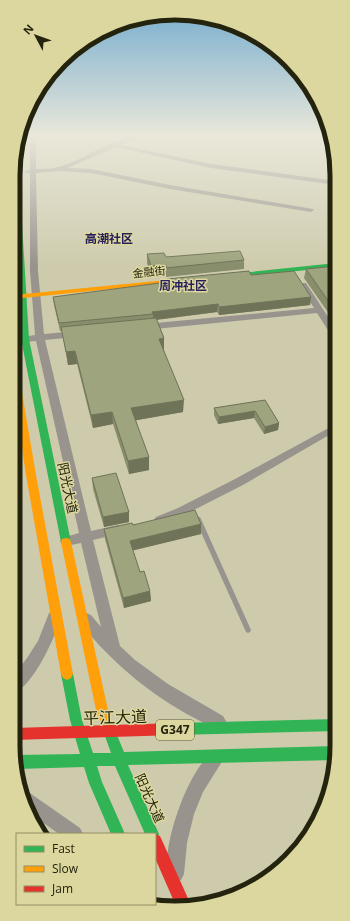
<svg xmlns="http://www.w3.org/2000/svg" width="350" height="921" font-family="'Open Sans','Noto Sans SC',sans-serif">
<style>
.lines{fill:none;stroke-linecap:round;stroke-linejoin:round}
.lane{fill:#99938e;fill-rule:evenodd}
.street{fill:#99938e;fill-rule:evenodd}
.fast{fill:#30b455;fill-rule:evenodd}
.slow{fill:#ff9f0a;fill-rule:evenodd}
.jam{fill:#e5322d;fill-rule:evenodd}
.wall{fill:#888d6c}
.shaded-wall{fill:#6f7358}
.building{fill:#9ea47e;stroke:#6f7358}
.labels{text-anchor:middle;stroke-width:3;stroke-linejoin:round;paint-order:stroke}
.far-street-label{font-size:11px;fill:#24230d;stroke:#dbd79f}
.far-neighbourhood-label{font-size:12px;font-weight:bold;fill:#271f59;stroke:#dbd79f}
.shield{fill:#dbd79f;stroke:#5b5939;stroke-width:1}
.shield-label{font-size:12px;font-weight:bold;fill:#24230d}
.street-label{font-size:13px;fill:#24230d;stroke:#dbd79f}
.near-street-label{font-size:16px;fill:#24230d;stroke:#dbd79f}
.rim{fill:none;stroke:#24230d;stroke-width:5}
</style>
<rect width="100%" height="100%" fill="#cecbad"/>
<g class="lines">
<polygon class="lane" points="196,517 200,517 201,519 251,630 250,632 248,633 246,632 195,519"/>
<g class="street">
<path d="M 30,136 L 36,136 L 36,169 C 43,169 51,169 58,167 C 86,160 112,136 142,136 L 121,145 L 211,164 L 336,181 L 336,185 L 211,168 L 116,147 L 67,168 L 91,169 L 170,185 L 313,209 L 314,210 L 311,212 L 170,189 L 91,173 L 59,171 L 36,173 L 38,271 L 44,334 L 76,331 L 80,334 L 76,337 L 45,340 L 91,531 L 118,525 L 122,527 L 124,530 L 122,533 L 93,540 L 120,646 L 135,660 L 168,684 L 223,716 L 226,721 L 223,726 L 218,729 C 174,711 132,680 100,646 C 93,638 84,629 79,619 L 81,615 L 86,613 L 91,615 L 101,627 L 81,543 L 66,546 L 62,544 L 60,541 L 62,538 L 79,533 L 36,341 L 25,342 L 21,339 L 22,337 L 35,335 L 30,271 L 30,173 L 23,172 L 30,170 Z"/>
<polygon points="300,283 306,283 336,329 336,339 333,338 317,313 145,330 141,327 145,324 314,308 299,285"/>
<polygon points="336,424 336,431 243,485 186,514 160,525 156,523 154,520 156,517 178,508 235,479"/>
<path d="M 54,611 L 59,613 L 61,617 C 55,638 33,686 13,694 L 13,676 L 27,658 L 38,641 L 49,613 Z"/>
<path d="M 215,752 L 221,754 L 223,760 L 203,792 L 194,814 L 187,843 L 184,874 L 181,880 L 175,883 L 169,880 C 158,855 189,763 215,752 Z"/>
<polygon points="20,789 27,791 80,828 83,834 59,834 31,814 22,798"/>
</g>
<g class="fast">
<polygon points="18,136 22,136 22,222 29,339 71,542 70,545 66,546 62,545 61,542 21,339 16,222"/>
<polygon points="336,263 336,267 231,278 228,276 231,274"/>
<polygon points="67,668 71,670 73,674 82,720 93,753 111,753 101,725 103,721 107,719 111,721 124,752 336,746 335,760 128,765 159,834 157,839 155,840 155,834 145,834 115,766 97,766 102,782 125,834 111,834 89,783 84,767 17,769 15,756 16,755 80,754 70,720 61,674 63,670"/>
<polygon points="337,719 337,731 177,735 172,734 171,729 172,724 177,723"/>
</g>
<g class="slow">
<polygon points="187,278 190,280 189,281 13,299 13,295"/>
<polygon points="13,361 17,363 36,475 73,674 71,678 67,680 63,678 61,674 26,475 13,388"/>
<polygon points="66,538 70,539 71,542 108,710 113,725 111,729 107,731 103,729 96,710 61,542 62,539"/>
</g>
<g class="jam">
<polygon points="177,723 182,724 183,729 182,734 177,735 13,740 13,728"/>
<polygon points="155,834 160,836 191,905 176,906 155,858"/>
</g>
</g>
<g class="wall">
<polygon points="147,254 166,257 244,260 244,269 166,277 166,274 151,276 147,263"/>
<polygon points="336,266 336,321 334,321 304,278 306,269"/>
<polygon points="251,275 311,297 310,305 219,315 217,312 157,320 164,338 164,351 183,412 136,420 149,470 129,474 113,424 93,428 77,364 68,365 62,331 60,331 54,305 53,297"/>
<polygon points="265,400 279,423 278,430 264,434 254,418 218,424 214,415 214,408"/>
<polygon points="92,478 129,522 104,527 93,489"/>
<polygon points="201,524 201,534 133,550 140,572 150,591 151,601 124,608 105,539 104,529 133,525"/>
</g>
<g class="shaded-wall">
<polygon points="311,297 310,305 219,315 219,307"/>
<polygon points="218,304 217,312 153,320 153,314 152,312"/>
<polygon points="164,338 164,351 159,352 159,339"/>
<polygon points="75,351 77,364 68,365 66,352"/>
<polygon points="184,400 183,412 132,421 131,408"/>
<polygon points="255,411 254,418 218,424 219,417"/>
<polygon points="112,412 113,424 93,428 91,415"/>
<polygon points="279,423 278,430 264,434 265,427"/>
<polygon points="149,457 149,470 129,474 128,461"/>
<polygon points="129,512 129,522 104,527 103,517"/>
<polygon points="201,524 201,534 131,551 130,541"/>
<polygon points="150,591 151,601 124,608 123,598"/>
</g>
<g class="building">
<polygon points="240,251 244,260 166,268 166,265 151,266 147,254 164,253 166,257"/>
<polygon points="336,266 336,312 306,269"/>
<polygon points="249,271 251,275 294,271 311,297 219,307 218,304 152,312 153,314 59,323 53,297 167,282 167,279"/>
<polygon points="156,318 164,338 159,339 184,400 131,408 149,457 128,461 112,412 91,415 75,351 66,352 61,327"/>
<polygon points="265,400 279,423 265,427 255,411 219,417 214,408"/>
<polygon points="116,473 129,512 103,517 92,478"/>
<polygon points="195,510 201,524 130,541 140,572 144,571 150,591 123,598 104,529 132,523 133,525"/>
</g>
<linearGradient id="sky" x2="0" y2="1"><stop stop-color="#73abcf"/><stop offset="0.51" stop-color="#e9e8da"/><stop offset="1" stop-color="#e9e8da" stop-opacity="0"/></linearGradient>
<rect width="350" height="265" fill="url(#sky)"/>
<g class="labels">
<g class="far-street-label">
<text transform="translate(149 272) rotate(-6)" y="4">金融街</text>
</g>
<g class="far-neighbourhood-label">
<text x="109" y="243">高潮社区</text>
<text x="183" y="290">周冲社区</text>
</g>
<rect class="shield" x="156" y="720" width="38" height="20" rx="3"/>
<g class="shield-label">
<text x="175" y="734">G347</text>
</g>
<g class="street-label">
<text transform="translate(68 488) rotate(78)" y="5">阳光大道</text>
<text transform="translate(150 798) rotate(66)" y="5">阳光大道</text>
</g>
<g class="near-street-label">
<text transform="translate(115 717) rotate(-2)" y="6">平江大道</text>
</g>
</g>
<path d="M0 0H350V921H0ZM175 20H175A155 155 0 0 1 330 175V746A155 155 0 0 1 175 901H175A155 155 0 0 1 20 746V175A155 155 0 0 1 175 20Z" fill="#dbd79f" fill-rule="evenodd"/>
<path class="rim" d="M175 20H175A155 155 0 0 1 330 175V746A155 155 0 0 1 175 901H175A155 155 0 0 1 20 746V175A155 155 0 0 1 175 20Z"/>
<rect x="16" y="833" width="140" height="72" fill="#dbd79f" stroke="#928f65"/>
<rect x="24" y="846" width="20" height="6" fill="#30b455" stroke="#928f65"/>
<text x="52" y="853" font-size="12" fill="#24230d">Fast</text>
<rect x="24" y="866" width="20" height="6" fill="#ff9f0a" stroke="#928f65"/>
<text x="52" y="873" font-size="12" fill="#24230d">Slow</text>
<rect x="24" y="886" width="20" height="6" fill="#e5322d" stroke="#928f65"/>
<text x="52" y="893" font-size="12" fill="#24230d">Jam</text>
<g transform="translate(36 36) rotate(311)" stroke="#dbd79f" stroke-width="3" paint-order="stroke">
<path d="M0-3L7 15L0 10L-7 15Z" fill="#24230d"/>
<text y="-6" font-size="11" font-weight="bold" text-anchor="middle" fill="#24230d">N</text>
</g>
</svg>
